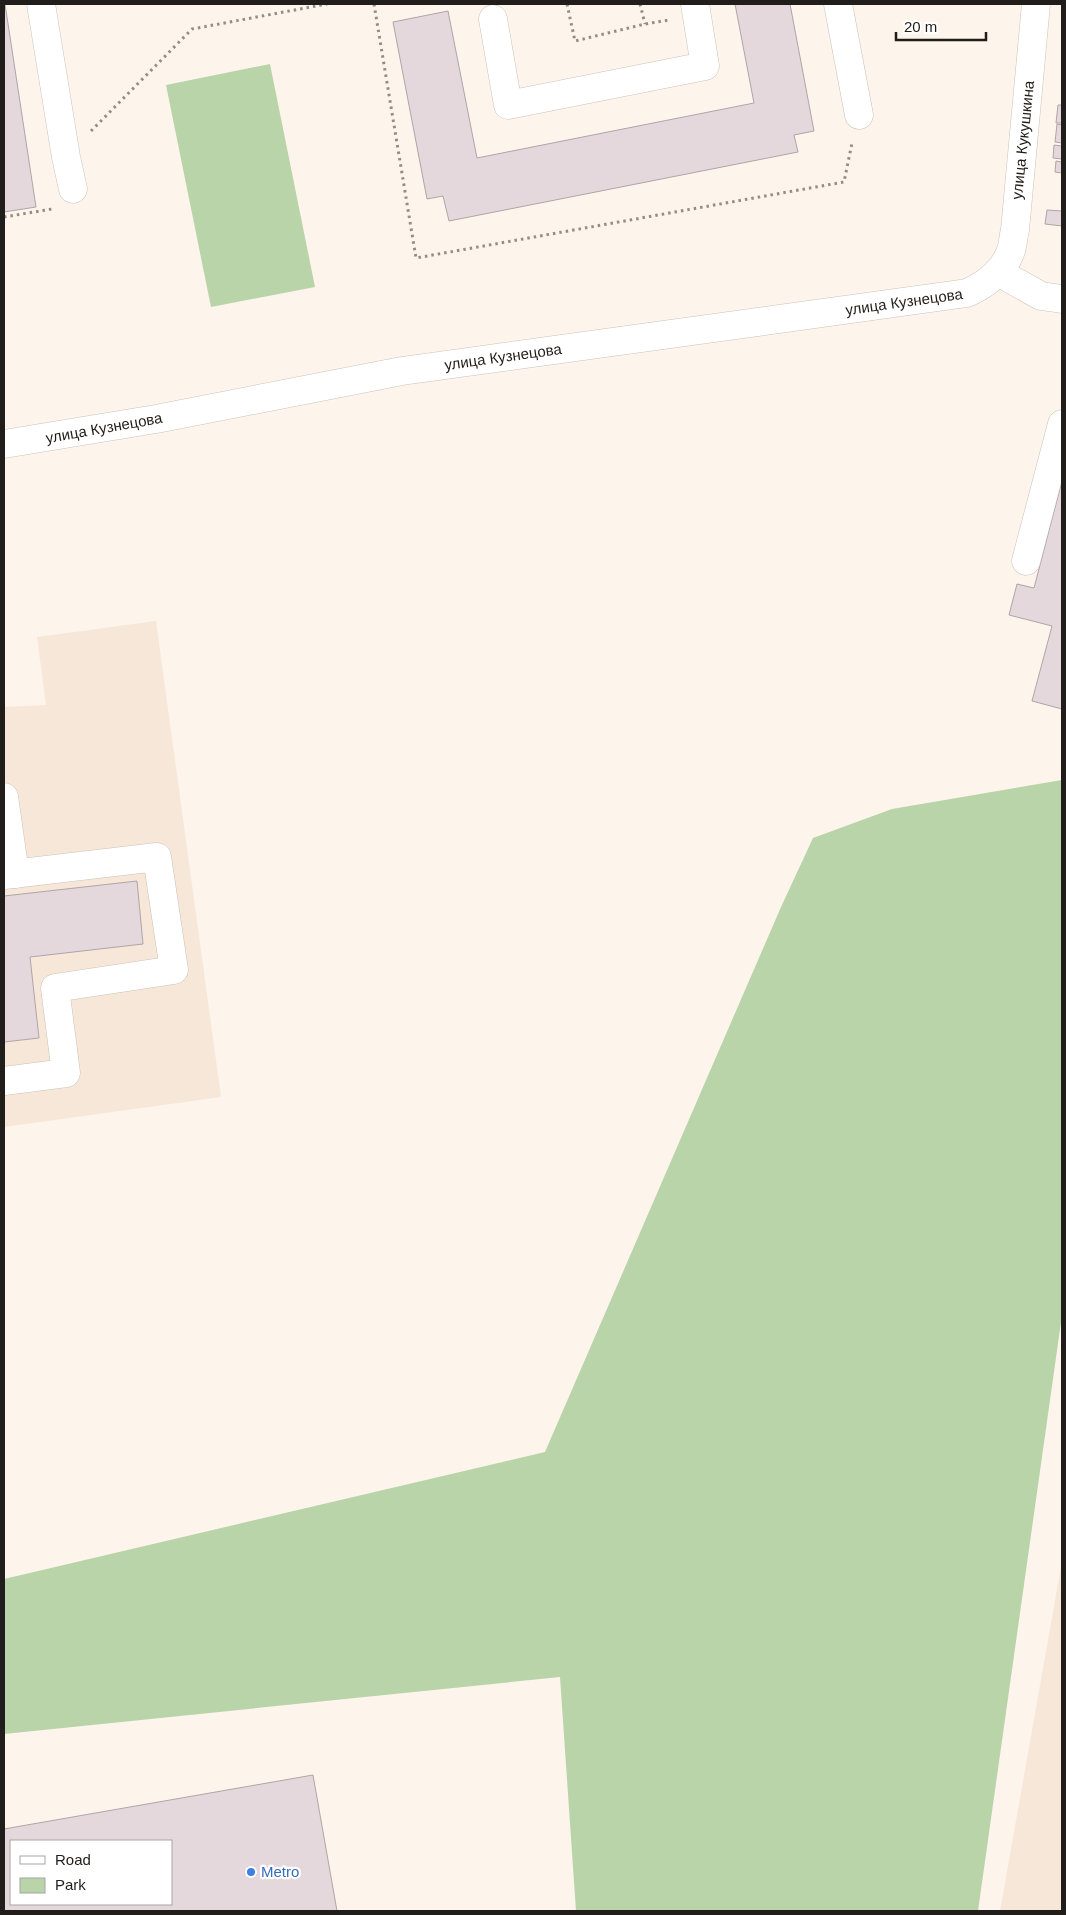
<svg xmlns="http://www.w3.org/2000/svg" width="1066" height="1915" font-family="Arial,sans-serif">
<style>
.built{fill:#f7e7d8}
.green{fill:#b9d4a9}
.building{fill:#e5d8dc;stroke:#b1a4a8;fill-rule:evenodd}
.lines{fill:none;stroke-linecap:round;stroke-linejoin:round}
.minor-casing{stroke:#cbc2b9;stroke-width:29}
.path{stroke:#948d87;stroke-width:3;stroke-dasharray:2.5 4;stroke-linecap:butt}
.minor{stroke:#fff;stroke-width:28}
.shop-dot{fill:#3f7fe0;stroke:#fff;stroke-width:2}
.labels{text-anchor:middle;stroke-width:4.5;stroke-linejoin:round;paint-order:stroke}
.street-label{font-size:15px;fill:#211d1a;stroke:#fff}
.shop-label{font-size:15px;fill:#366cbe;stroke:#fff;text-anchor:start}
</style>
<rect width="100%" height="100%" fill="#fdf4eb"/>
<g class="built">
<polygon points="156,621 221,1097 4,1127 4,707 46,705 37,637"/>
<polygon points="1062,1561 1062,1911 1000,1911"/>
</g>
<g class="green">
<polygon points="270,64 315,287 211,307 166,85"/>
<polygon points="1062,780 1062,1315 978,1911 576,1911 560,1677 4,1734 4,1579 545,1452 781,907 813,838 892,809"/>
</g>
<g class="building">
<polygon points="4,4 5,4 36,207 4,212"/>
<polygon points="735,4 790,4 814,131 794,135 798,152 449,221 443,196 427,199 393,22 448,11 477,158 754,103"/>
<polygon points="1058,105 1062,105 1062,123 1056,123"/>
<polygon points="1057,124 1062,125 1062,143 1055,142"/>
<polygon points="1054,145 1062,146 1062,159 1053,158"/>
<polygon points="1056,161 1062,162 1062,173 1055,172"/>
<polygon points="1047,210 1062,211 1062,226 1045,224"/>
<polygon points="1062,481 1062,709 1032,701 1052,626 1009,615 1017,584 1034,588"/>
<polygon points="137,881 143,944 30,957 39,1038 4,1042 4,896"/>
<path d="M 313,1775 L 337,1911 L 4,1911 L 4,1829 ZM 11,1841 L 171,1841 L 171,1904 L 11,1904 Z"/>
</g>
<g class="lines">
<g class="minor-casing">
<g id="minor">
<polyline points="41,4 66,157 73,189"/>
<polyline points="838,4 859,115"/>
<polyline points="493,19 508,105 705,66 695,4"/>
<polyline points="998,272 1041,296 1062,299"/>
<path d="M 4,444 L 156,419 L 402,371 L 967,293 C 985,285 1002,273 1010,253 C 1013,247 1013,237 1015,230 L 1036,4"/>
<polyline points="1026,561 1062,424"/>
<polyline points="4,797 15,874"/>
<polyline points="4,875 157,857 174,970 55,988 66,1073 4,1081"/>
</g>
</g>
<g class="path">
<polyline points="374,4 416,258 844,182 852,143"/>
<polyline points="567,4 575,41 645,24 669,20"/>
<polyline points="640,4 645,24"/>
<polyline points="91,131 192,29 327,4"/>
<polyline points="4,217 52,209"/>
</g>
<use href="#minor" class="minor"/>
</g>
<circle class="shop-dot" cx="251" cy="1872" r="5"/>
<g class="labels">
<g class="street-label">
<text transform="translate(1023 140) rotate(-84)" y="5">улица Кукушкина</text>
<text transform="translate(904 302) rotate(-8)" y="5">улица Кузнецова</text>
<text transform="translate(503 357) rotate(-8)" y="5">улица Кузнецова</text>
<text transform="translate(104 428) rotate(-10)" y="5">улица Кузнецова</text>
</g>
<g class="shop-label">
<text x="261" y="1877">Metro</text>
</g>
</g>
<rect width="1066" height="1915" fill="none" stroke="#211d1a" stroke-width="10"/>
<rect x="10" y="1840" width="162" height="65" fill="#ffffff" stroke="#a6a5a3"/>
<rect x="20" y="1856" width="25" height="8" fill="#ffffff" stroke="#a6a5a3"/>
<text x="55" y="1865" font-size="15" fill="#211d1a">Road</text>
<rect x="20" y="1878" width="25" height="15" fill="#b9d4a9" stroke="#a6a5a3"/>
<text x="55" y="1890" font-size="15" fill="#211d1a">Park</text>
<path d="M896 32v8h90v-8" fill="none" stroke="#211d1a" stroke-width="2.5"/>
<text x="904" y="32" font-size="15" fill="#211d1a" stroke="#ffffff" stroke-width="4" paint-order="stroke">20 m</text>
</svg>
